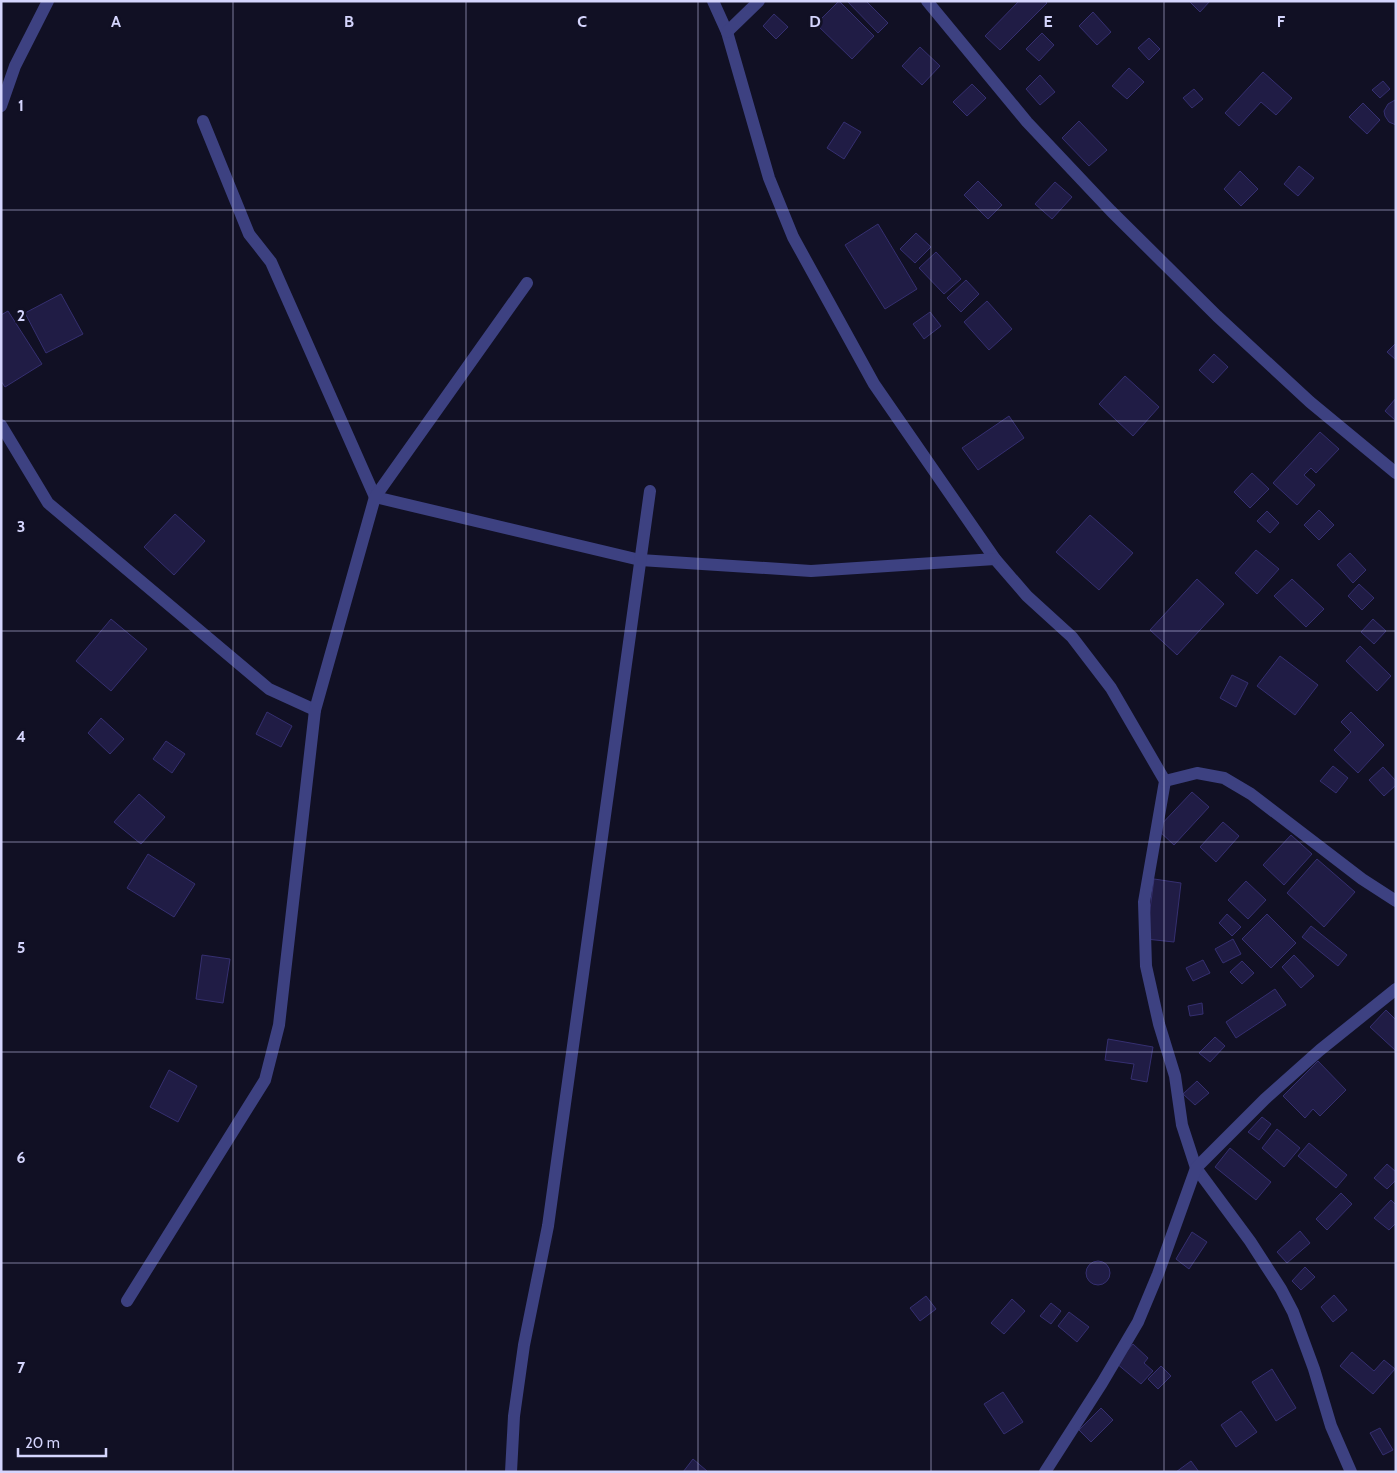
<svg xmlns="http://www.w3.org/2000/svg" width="1397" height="1473" font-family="Cabin,sans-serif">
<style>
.building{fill:#201c45;stroke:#352f70}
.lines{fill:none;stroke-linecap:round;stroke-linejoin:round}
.minor{stroke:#3d4181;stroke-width:12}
.grid{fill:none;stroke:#d5d5fd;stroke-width:1;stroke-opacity:0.55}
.grid-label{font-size:16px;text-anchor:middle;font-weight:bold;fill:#d5d5fd;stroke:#111024;stroke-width:5;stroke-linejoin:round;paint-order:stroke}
</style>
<rect width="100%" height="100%" fill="#111024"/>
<g class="building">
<polygon points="839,1 874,36 852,59 816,24"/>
<polygon points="847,1 866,1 888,23 878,33"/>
<polygon points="1019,1 1045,1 1047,3 1000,50 985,36"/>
<polygon points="1189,1 1210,1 1200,12"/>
<polygon points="1093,12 1111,32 1097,45 1079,26"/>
<polygon points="774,14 788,27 776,39 763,26"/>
<polygon points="1042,33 1054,45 1039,61 1026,49"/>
<polygon points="1149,38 1160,49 1149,60 1138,48"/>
<polygon points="920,47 940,66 922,85 902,66"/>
<polygon points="1129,68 1144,82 1127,99 1112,86"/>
<polygon points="1263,72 1292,98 1276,115 1261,102 1239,126 1225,113"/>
<polygon points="1040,75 1055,92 1040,105 1026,89"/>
<polygon points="1383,81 1390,89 1380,98 1372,90"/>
<polygon points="972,84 986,98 967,116 953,102"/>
<polygon points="1194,89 1203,99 1192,108 1183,98"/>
<polygon points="1395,100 1396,100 1396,125 1389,122 1385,116 1384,111 1388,104"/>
<polygon points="1363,103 1380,120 1367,134 1349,117"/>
<polygon points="1079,121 1107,150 1089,166 1062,138"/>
<polygon points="844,122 861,132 844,159 827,148"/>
<polygon points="1299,166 1314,178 1298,196 1284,184"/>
<polygon points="1240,171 1258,189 1241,206 1224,189"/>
<polygon points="978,181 1002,205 988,219 964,195"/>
<polygon points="1055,182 1072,197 1052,219 1035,204"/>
<polygon points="878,224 917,289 885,309 845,245"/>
<polygon points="916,233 931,247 915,263 900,249"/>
<polygon points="936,252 961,279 944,294 919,268"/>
<polygon points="966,280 979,294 961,312 947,298"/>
<polygon points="61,294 83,334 46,353 25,313"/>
<polygon points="987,301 1012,329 989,350 964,322"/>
<polygon points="8,311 42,364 5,387 1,381 1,315"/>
<polygon points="930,312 941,326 924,339 913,324"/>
<polygon points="1396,343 1396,360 1387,352"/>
<polygon points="1214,354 1228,367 1213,383 1199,370"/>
<polygon points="1125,376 1159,407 1133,436 1099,404"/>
<polygon points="1396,398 1396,421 1385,411"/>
<polygon points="1009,416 1024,438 978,470 962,448"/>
<polygon points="1320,432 1339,449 1316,473 1311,468 1304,475 1315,485 1297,505 1273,483"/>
<polygon points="1252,473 1269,489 1250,508 1234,492"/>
<polygon points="1319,510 1334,525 1319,540 1304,525"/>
<polygon points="1267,511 1279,523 1270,533 1257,521"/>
<polygon points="175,514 205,541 174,575 144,547"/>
<polygon points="1090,515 1133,553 1099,590 1056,552"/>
<polygon points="1256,550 1279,569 1257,594 1235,573"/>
<polygon points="1350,553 1366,570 1353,583 1337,565"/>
<polygon points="1197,579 1224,604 1177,655 1150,630"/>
<polygon points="1292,579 1324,609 1306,627 1274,596"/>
<polygon points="1359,584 1374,598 1362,610 1348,596"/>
<polygon points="111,619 147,649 111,691 76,661"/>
<polygon points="1373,619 1386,631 1374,644 1361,632"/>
<polygon points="1360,646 1391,676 1377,691 1346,661"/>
<polygon points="1280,656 1318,685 1295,715 1257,686"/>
<polygon points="1232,675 1248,683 1236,707 1220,698"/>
<polygon points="267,712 292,726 281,747 256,734"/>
<polygon points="1351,712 1384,745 1358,773 1334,750 1351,732 1341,722"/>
<polygon points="101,718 124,739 110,754 88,733"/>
<polygon points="166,741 185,754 172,773 153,759"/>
<polygon points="1333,766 1348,778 1336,793 1320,781"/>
<polygon points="1383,767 1396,781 1396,785 1384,796 1369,780"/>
<polygon points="1192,792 1209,807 1174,845 1157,829"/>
<polygon points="139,794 165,817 141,844 114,822"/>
<polygon points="1223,822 1239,836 1216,862 1200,847"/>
<polygon points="1291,835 1312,854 1284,885 1263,865"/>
<polygon points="148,854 195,884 174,917 127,888"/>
<polygon points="1317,859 1355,892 1324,927 1287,893"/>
<polygon points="1154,879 1181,883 1174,942 1146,939"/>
<polygon points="1246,881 1266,900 1248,919 1228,900"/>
<polygon points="1227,914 1241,927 1232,936 1219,923"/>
<polygon points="1267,914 1296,943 1271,968 1242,939"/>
<polygon points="1311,926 1347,955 1338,966 1302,937"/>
<polygon points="1233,939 1241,954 1223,963 1215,949"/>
<polygon points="202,955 230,959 223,1003 196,999"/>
<polygon points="1294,955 1314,976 1301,988 1282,967"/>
<polygon points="1203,960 1210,973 1193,981 1186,968"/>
<polygon points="1242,961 1254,973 1242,984 1230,972"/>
<polygon points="1275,989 1286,1005 1236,1038 1226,1022"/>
<polygon points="1202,1003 1203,1014 1190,1016 1188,1006"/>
<polygon points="1386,1010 1396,1020 1396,1051 1370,1027"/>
<polygon points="1215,1037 1225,1046 1210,1062 1199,1053"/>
<polygon points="1108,1039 1153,1047 1147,1082 1131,1079 1134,1064 1105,1060"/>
<polygon points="1318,1061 1346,1090 1320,1116 1313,1109 1305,1118 1283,1096"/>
<polygon points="169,1070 197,1086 178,1122 150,1107"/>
<polygon points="1197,1081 1209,1093 1195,1105 1183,1094"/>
<polygon points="1262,1117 1271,1124 1259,1140 1248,1132"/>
<polygon points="1277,1129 1300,1148 1284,1167 1262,1148"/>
<polygon points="1309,1143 1347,1175 1336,1188 1298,1156"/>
<polygon points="1230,1148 1271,1182 1256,1200 1215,1167"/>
<polygon points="1387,1164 1396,1172 1396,1180 1387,1189 1374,1178"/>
<polygon points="1341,1193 1352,1204 1327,1230 1316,1219"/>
<polygon points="1391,1200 1396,1205 1396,1223 1389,1230 1374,1218"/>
<polygon points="1300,1231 1310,1243 1287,1263 1277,1252"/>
<polygon points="1192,1232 1207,1242 1189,1269 1176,1259"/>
<circle cx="1098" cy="1273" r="12"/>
<polygon points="1305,1267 1315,1277 1301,1290 1292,1281"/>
<polygon points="1334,1295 1347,1310 1333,1322 1321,1307"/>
<polygon points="926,1296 936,1309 920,1321 910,1308"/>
<polygon points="1012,1299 1025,1311 1004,1334 991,1323"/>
<polygon points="1051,1303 1061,1311 1051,1324 1040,1316"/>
<polygon points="1069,1312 1089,1327 1077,1342 1058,1326"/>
<polygon points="1133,1344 1148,1358 1144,1363 1153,1371 1141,1384 1116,1363"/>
<polygon points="1352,1352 1374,1371 1384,1360 1395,1369 1373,1394 1340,1366"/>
<polygon points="1161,1366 1171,1376 1158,1389 1148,1379"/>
<polygon points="1272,1369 1296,1408 1276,1421 1252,1382"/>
<polygon points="1003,1392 1023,1422 1004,1434 984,1404"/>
<polygon points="1101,1408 1113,1420 1091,1442 1079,1430"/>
<polygon points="1241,1411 1257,1432 1236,1447 1221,1425"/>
<polygon points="1380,1428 1393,1450 1383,1455 1370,1433"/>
<polygon points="693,1459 707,1471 706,1472 683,1472"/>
<polygon points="1191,1461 1199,1472 1176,1472"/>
</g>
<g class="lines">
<g class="minor">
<polyline points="713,1 727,32 769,178 793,237 874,384 995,559 1027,596 1072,637 1111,688 1165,781 1144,902 1146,966 1159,1024 1175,1076 1182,1125 1196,1168 1250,1241 1281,1289 1293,1312 1314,1369 1331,1426 1351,1472"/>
<polyline points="927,1 1027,122 1111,211 1217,316 1310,402 1396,473"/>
<polyline points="727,32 759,1"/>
<polyline points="1,106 15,66 48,1"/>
<polyline points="203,121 249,234 271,262 375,497 640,560 811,571 995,559"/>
<polyline points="1,425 48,503 269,689 315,710"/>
<polyline points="1165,781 1197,773 1224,778 1251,794 1362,879 1396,901"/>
<polyline points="127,1301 265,1080 279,1025 315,710 375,497 527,283"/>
<polyline points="511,1472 514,1416 524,1345 548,1226 650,491"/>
<polyline points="1045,1472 1102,1383 1138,1322 1158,1274 1196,1168 1265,1099 1320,1050 1396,989"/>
</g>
</g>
<path class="grid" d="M 233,1 L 233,1472M 466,1 L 466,1472M 698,1 L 698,1472M 931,1 L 931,1472M 1164,1 L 1164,1472M 1,210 L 1396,210M 1,421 L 1396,421M 1,631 L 1396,631M 1,842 L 1396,842M 1,1052 L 1396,1052M 1,1263 L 1396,1263"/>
<g class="grid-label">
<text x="116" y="27">A</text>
<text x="349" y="27">B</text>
<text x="582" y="27">C</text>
<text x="815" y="27">D</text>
<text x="1048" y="27">E</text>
<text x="1281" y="27">F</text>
<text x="21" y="111">1</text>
<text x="21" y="321">2</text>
<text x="21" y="532">3</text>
<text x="21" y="742">4</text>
<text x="21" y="953">5</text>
<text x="21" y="1163">6</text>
<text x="21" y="1373">7</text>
</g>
<rect width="1397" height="1473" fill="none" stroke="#d5d5fd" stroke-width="5"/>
<path d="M18 1448v8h88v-8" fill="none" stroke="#d5d5fd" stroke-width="2.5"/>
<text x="25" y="1448" font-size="15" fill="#d5d5fd" stroke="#111024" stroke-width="4" paint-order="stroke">20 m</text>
</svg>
